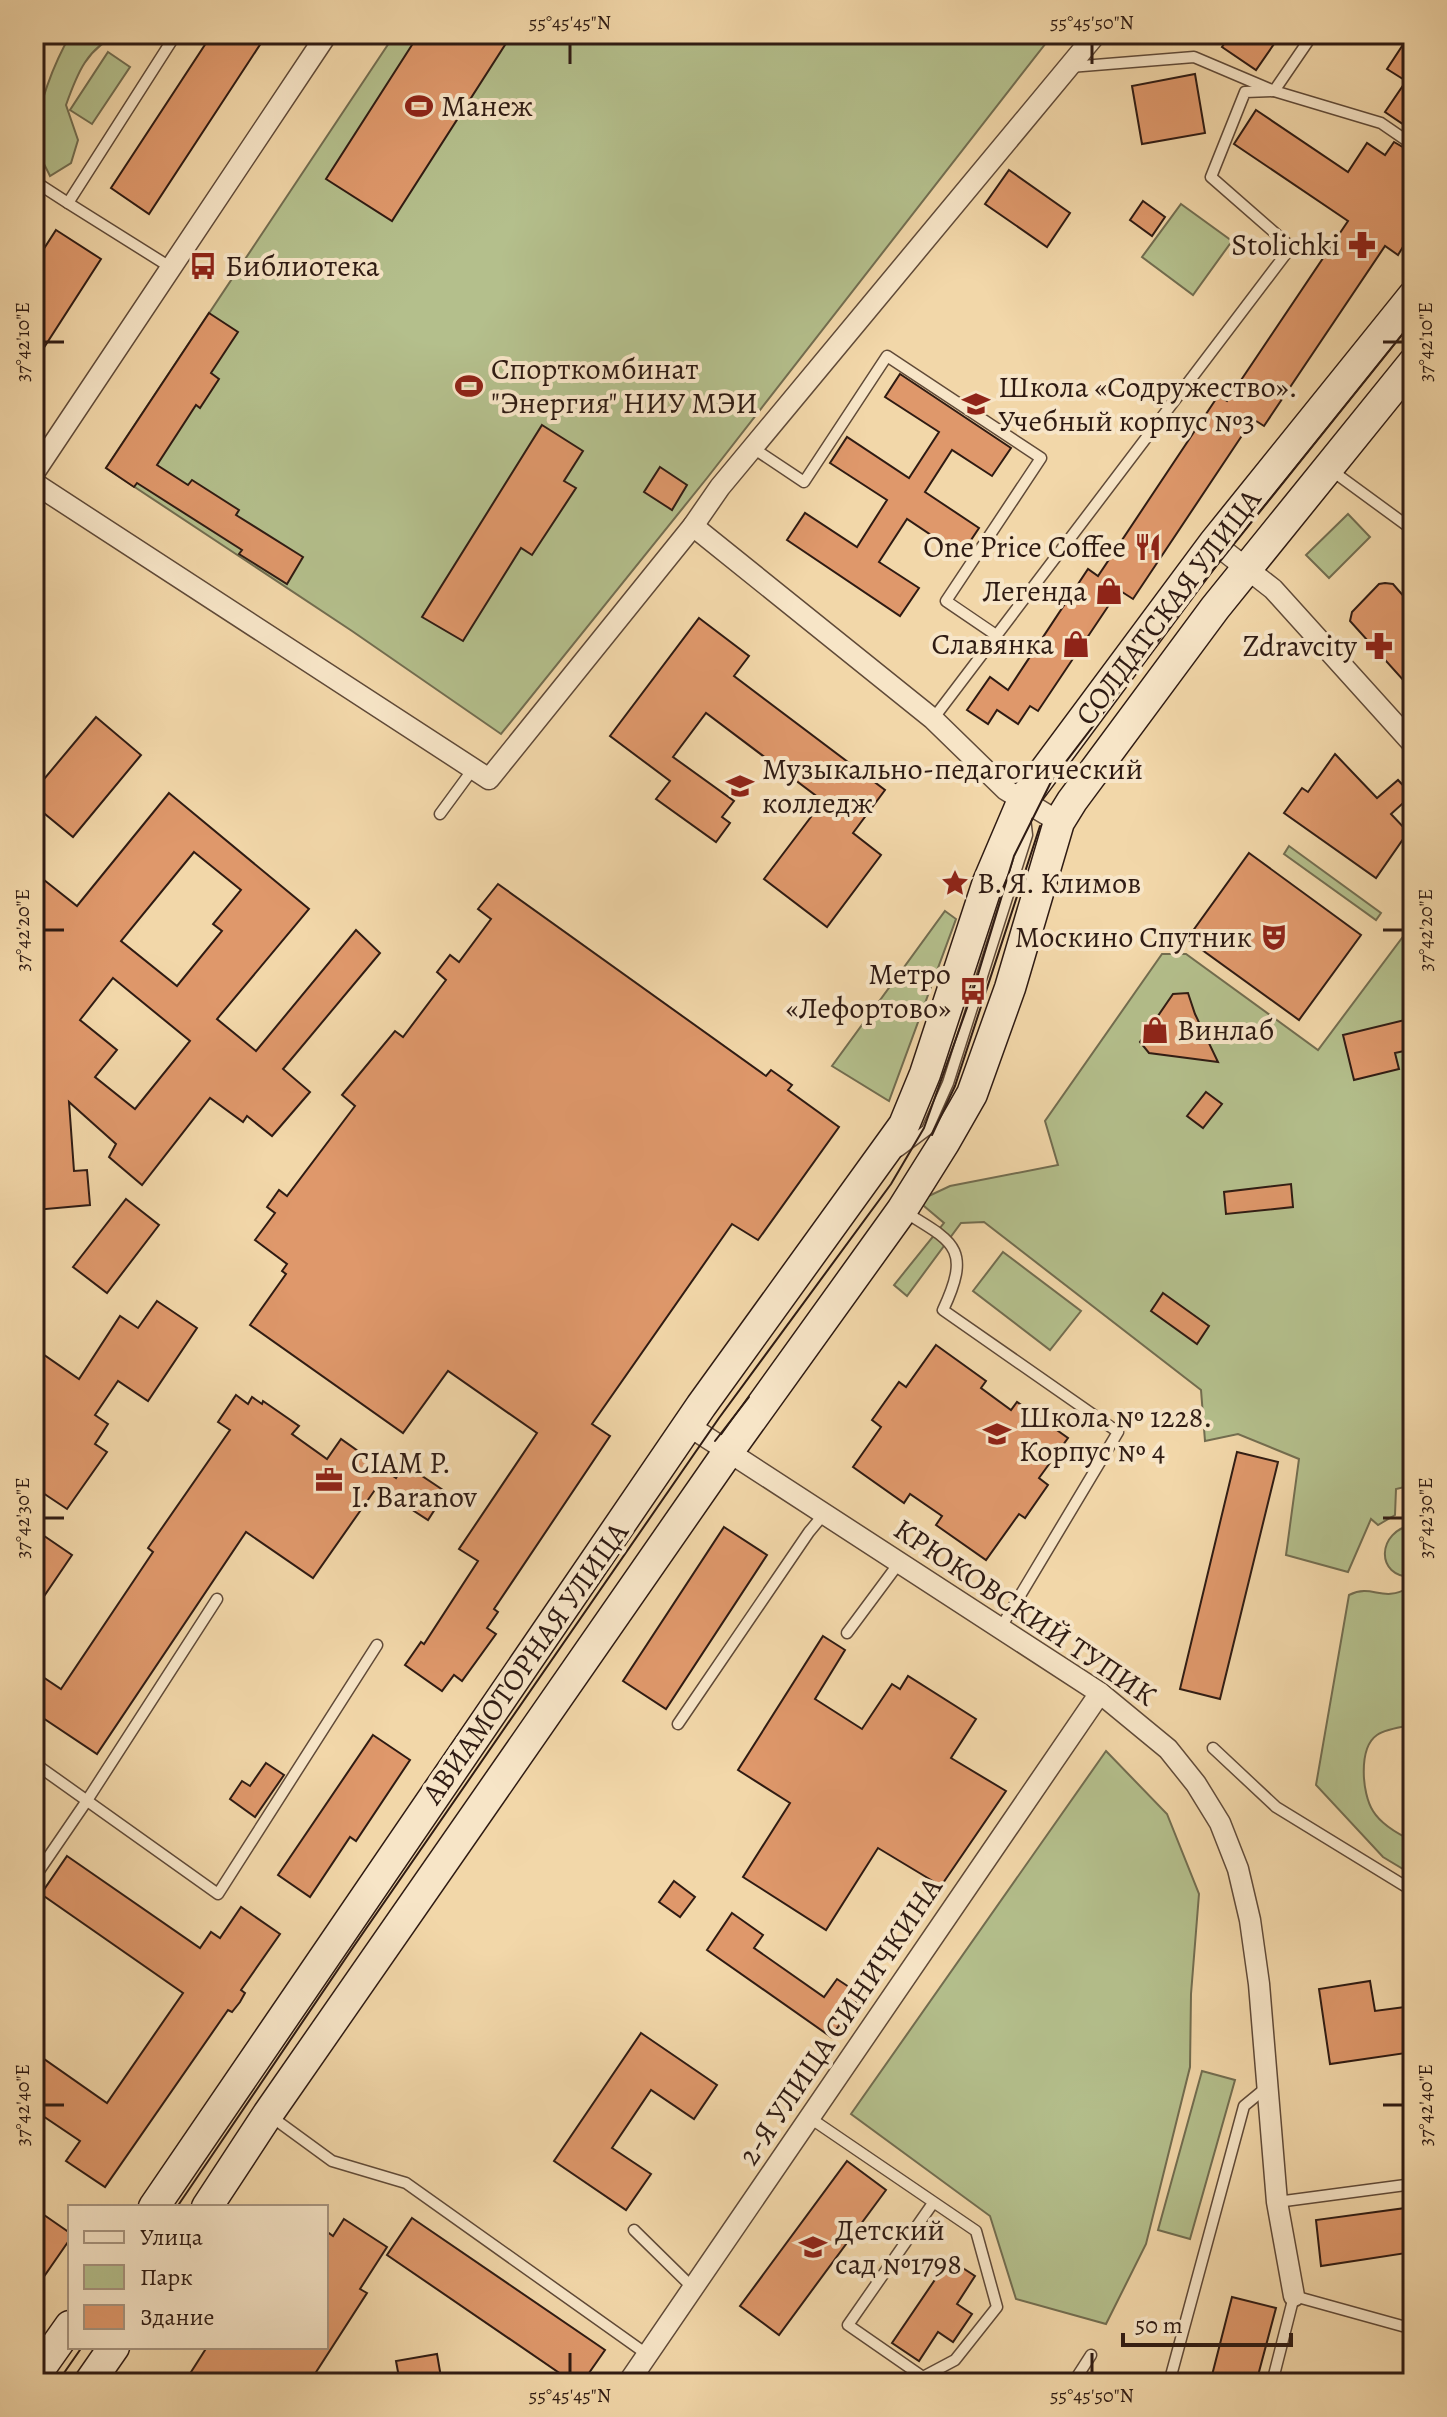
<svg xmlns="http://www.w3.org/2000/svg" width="1447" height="2417" font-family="Alegreya,serif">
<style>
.green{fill:#b4bf8c;stroke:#726d50;stroke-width:2}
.building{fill:#df986b;stroke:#2f1b13;stroke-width:2;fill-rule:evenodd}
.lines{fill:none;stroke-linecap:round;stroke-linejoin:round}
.service-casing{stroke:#604a38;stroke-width:13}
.minor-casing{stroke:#604a38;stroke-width:23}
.secondary-casing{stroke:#2f1b13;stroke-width:33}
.service{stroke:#f7e5c7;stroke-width:10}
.minor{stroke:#f7e5c7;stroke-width:20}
.secondary{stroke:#f7e5c7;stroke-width:30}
.tram{stroke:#2f1b13;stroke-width:2}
.ticks{fill:none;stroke:#2f1b13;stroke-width:3}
.labels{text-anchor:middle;stroke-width:8;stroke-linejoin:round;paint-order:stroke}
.poi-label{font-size:30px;fill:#2f1b13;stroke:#f7e5c7;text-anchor:start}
.street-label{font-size:30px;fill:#2f1b13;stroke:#f7e5c7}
.neatline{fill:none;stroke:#2f1b13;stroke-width:3}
.ticks-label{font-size:20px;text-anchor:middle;fill:#2f1b13}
</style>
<rect width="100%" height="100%" fill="#f2d7a9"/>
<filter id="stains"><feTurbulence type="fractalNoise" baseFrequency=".0025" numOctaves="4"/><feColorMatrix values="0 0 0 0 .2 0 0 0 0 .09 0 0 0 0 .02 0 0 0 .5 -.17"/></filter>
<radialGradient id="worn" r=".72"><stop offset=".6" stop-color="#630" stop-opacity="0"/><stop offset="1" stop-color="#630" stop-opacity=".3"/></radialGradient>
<g class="green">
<path d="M 71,34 L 120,34 C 87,47 77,74 66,105 L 78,140 L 71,163 L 50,176 C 45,165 37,154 37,141 C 35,109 55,61 71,34 Z"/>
<polygon points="395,34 1053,34 707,478 501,734 352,631 106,468"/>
<polygon points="108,52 130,67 92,124 70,110"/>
<polygon points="1181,204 1232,241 1193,295 1142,257"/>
<polygon points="1348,514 1370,537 1329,578 1306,555"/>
<polygon points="1289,846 1381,913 1376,920 1284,854"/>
<polygon points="945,911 956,919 889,1101 832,1066"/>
<polygon points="1413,928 1413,1485 1396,1489 1395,1515 1378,1525 1371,1519 1348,1572 1286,1555 1299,1459 1238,1434 1205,1441 1201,1390 984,1222 961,1223 907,1296 894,1285 944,1223 918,1201 950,1186 1058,1165 1045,1121 1162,954 1186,954 1318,1050 1405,934"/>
<polygon points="1003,1252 1081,1311 1050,1350 973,1291"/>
<path d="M 1413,1525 L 1413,1577 C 1374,1578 1377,1530 1413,1525 Z"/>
<path d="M 1410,1587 L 1413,1587 L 1413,1725 C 1402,1727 1386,1729 1377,1735 C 1358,1748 1362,1794 1373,1811 C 1381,1824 1400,1835 1413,1841 L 1413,1875 L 1383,1857 L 1316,1785 L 1349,1595 C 1374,1583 1381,1604 1410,1587 Z"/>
<polygon points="1106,1751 1167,1814 1199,1894 1191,1994 1190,2067 1146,2244 1106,2324 1016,2299 990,2216 851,2114"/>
<polygon points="1202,2071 1235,2080 1190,2239 1158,2230"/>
</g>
<g class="building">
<polygon points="212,34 267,34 149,214 111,188"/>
<polygon points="419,34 512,34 392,221 326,179"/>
<polygon points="1231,34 1281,34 1256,70 1222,47"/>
<polygon points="1410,34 1413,34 1413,135 1403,128 1404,125 1385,112 1406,81 1387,69"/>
<polygon points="1195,74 1205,133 1142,144 1132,86"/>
<polygon points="1256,110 1348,172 1367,143 1385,155 1394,142 1413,153 1413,195 1404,209 1413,215 1409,237 1398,255 1385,246 1264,426 1253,419 1133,599 1119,590 1038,711 1030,706 1018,724 997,710 988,724 967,710 990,677 1008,690 1088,569 1098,576 1218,396 1227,401 1348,221 1234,144"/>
<polygon points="1009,170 1070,213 1047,247 985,204"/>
<polygon points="1143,201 1165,217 1152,236 1130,220"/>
<polygon points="56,230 101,259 34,363 34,264"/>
<polygon points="209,313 238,332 211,373 219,379 200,408 196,405 157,465 188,485 192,480 239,510 236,515 303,557 287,584 239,554 242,550 137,483 134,487 106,468"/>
<polygon points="900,374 1011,448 992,476 952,450 925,492 979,528 961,555 907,519 879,562 919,588 900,616 787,540 805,513 857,547 887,500 830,463 847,437 909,478 939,432 885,397"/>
<polygon points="542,425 583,451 564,481 576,488 532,555 521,548 463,641 422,617"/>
<polygon points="660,467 687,485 672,510 644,492"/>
<polygon points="1385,583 1393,584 1413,607 1413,691 1350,621 1352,612 1379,584"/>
<polygon points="699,618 749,656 734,676 885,790 853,833 881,855 827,927 764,879 823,801 706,713 673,757 734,801 722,817 730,823 716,842 656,799 670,781 610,736"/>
<polygon points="96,717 141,755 73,837 34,805 34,791"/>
<polygon points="1335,754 1377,798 1398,780 1412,795 1391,814 1408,832 1376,878 1284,813 1302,788 1308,792"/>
<path d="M 169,793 L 309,909 L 217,1019 L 256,1051 L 356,930 L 380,953 L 283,1069 L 310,1092 L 272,1136 L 247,1116 L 243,1122 L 210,1098 L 142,1185 L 109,1157 L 116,1144 L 69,1102 L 74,1171 L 87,1170 L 90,1205 L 35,1210 L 34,872 L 77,906 ZM 194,852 L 241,890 L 213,924 L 222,931 L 177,986 L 121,941 ZM 113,978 L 190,1041 L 135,1109 L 95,1077 L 117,1050 L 80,1020 Z"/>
<polygon points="1249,853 1361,935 1299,1020 1187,939"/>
<polygon points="498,884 766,1076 771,1070 792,1085 788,1090 839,1127 758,1240 732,1224 592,1424 610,1436 494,1609 498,1612 487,1628 496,1634 462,1681 454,1675 442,1691 405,1665 421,1642 424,1644 478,1561 459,1549 537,1433 448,1371 403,1433 250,1325 286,1274 282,1271 287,1264 255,1240 275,1213 267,1207 279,1190 287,1196 355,1106 342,1095 395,1031 403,1037 446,980 437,972 450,955 459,962 491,919 478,909"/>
<polygon points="1188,993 1195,1014 1218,1062 1149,1053 1140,1042 1173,994"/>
<polygon points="1413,1018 1413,1049 1395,1053 1399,1069 1354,1080 1343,1035"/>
<polygon points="1206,1092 1222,1104 1203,1128 1187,1116"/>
<polygon points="1291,1184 1293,1207 1226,1214 1224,1192"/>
<polygon points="126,1199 159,1225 107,1293 73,1267"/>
<polygon points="1163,1293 1209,1326 1197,1344 1151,1311"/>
<polygon points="157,1301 197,1328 148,1401 118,1381 95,1415 108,1424 95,1444 107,1452 67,1509 34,1487 34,1348 79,1379 120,1316 138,1328"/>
<polygon points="936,1345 986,1381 981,1388 1011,1410 1017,1402 1068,1438 1039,1478 1048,1485 1025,1518 1019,1514 986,1560 936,1525 942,1516 910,1494 904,1503 853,1467 881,1427 872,1420 899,1382 906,1387"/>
<polygon points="236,1395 248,1404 252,1397 262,1404 263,1401 299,1426 292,1434 327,1459 341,1439 396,1478 404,1464 446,1492 428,1520 377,1487 313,1578 246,1532 97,1754 34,1712 34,1671 61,1689 153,1552 148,1548 230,1430 218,1422"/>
<polygon points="1237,1452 1278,1462 1220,1699 1180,1689"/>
<polygon points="724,1527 767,1555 666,1709 623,1681"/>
<polygon points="34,1529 72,1555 34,1611"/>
<polygon points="823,1636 845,1650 815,1699 862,1729 892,1684 900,1689 908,1676 976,1719 951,1758 1006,1791 941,1886 878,1848 826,1930 743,1877 790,1803 738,1770"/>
<polygon points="373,1735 410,1760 356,1841 350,1837 310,1897 278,1875"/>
<polygon points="266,1763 284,1775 255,1817 230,1799 242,1781 250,1786"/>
<polygon points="67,1856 200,1948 211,1932 220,1938 241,1907 280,1934 241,1990 245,1993 240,2002 232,2012 228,2010 105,2187 66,2161 80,2141 34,2110 34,2052 107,2103 183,1993 41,1894"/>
<polygon points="674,1881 695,1897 680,1917 659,1902"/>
<polygon points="732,1913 763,1935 754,1948 824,1997 837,1979 861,1995 831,2037 707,1950"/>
<polygon points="1370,1981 1375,2011 1413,2006 1413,2052 1330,2064 1319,1989"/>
<polygon points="641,2033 717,2085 694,2119 651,2090 612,2148 651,2174 626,2210 554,2161"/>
<polygon points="847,2161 886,2190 779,2335 740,2306"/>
<polygon points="1413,2207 1413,2252 1321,2266 1316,2220"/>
<polygon points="34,2208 70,2233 70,2239 34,2291"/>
<polygon points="412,2218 605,2350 582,2383 574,2383 387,2255"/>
<polygon points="344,2219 387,2247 360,2289 367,2293 309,2383 184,2383 207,2347 326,2347 326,2231 333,2236"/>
<polygon points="949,2259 975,2276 957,2304 972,2314 953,2342 938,2332 919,2361 892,2343"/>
<polygon points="1232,2297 1276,2308 1256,2383 1210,2383"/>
<polygon points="437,2354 442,2383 400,2383 396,2361"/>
</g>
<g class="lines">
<g class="service-casing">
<g id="service">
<polyline points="1070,67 1194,57 1274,91 1381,123 1413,145"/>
<polyline points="34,181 68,203"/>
<polyline points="170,267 68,203 176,34"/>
<polyline points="753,448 804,482 887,356 1041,458 946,601 996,635"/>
<polyline points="1331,470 1413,530"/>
<polyline points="933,719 1291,247 1211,177 1245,92 1274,91 1313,34"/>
<polyline points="440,814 473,769"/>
<polyline points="899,1151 927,1130 948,1083 1027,835 1025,818"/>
<path d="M 903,1211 C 954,1242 972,1248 943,1310 L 1118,1432 L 1000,1629"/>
<polyline points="847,1633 899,1563"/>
<polyline points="678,1724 809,1532 824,1514"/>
<polyline points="1213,1748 1276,1807 1413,1891"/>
<polyline points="34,1763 218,1894 377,1645"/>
<polyline points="34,1878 86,1802 217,1599"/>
<polyline points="269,2115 332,2161 406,2183 648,2355"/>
<polyline points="810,2118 976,2231 997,2307 955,2360 923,2377 848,2325 933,2203"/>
<polyline points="1277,2202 1413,2184"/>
<polyline points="634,2230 693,2288"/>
<polyline points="1073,2383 1091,2355"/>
<polyline points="1169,2383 1244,2106 1267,2087"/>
<polyline points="1272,2383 1294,2296 1413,2329"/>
</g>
</g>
<g class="minor-casing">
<g id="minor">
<polyline points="34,473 327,34"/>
<polyline points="34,483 489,779 693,526 720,487 1096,34"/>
<polyline points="693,526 933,719 1006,790 1059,822"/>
<polyline points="1214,543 1273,589 1413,744"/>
<polyline points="689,1426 1100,1693 1168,1749 1196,1784 1220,1823 1238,1869 1250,1920 1259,1984 1277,2202 1294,2296"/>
<polyline points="628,2383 1100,1693"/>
</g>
</g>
<g class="secondary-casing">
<g id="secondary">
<polyline points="154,2207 701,1406 904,1125 925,1074 988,882 1023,800 1214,543 1413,296"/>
<polyline points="207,2207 268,2114 728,1452 902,1210 944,1143 972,1094 1010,988 1059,822 1072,801 1215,608 1413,363"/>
<polyline points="34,2377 70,2326"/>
<polyline points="89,2383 114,2347"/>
</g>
</g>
<use href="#service" class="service"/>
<use href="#minor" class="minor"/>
<use href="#secondary" class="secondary"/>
<g class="tram">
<polyline points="932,1135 955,1086 1040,826"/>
<polyline points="715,1441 749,1397"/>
<polyline points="177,2207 354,1946 719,1418 891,1184 924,1128 973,991 1014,856 1052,780 1197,590 1413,321"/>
<polyline points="57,2383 82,2347"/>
</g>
</g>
<path class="ticks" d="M 570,44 L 570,64M 1092,44 L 1092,64M 44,342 L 64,342M 1383,342 L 1403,342M 44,930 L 64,930M 1383,930 L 1403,930M 44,1518 L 64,1518M 1383,1518 L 1403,1518M 44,2105 L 64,2105M 1383,2105 L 1403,2105M 570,2353 L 570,2373M 1092,2353 L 1092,2373"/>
<defs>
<g id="stadium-bare" transform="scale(2.16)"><path d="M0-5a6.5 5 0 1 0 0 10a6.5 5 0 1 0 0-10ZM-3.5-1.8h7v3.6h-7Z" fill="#8f2418" stroke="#f7e5c7" stroke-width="2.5" paint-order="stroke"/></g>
<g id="pharmacy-bare" transform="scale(2.16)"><path d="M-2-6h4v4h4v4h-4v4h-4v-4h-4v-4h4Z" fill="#8f2418" stroke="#f7e5c7" stroke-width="2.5" paint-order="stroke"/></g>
<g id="bus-bare" transform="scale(2.16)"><path d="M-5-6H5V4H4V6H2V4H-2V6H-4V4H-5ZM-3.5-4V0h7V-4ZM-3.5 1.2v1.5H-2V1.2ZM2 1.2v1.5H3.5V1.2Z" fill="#8f2418" stroke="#f7e5c7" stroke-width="2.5" paint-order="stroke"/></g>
<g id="school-bare" transform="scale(2.16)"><path d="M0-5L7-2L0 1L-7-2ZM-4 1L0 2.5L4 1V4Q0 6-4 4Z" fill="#8f2418" stroke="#f7e5c7" stroke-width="2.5" paint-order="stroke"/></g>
<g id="restaurant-bare" transform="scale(2.16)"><path d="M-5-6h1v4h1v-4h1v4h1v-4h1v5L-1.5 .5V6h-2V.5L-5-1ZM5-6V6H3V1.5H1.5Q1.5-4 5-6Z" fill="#8f2418" stroke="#f7e5c7" stroke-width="2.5" paint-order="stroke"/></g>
<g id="shop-bare" transform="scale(2.16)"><path d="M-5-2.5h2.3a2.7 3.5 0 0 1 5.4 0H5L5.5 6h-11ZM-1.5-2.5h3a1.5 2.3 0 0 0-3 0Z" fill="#8f2418" stroke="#f7e5c7" stroke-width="2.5" paint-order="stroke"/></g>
<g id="university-bare" transform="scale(2.16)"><path d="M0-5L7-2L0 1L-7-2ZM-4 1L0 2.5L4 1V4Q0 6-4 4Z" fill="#8f2418" stroke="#f7e5c7" stroke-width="2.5" paint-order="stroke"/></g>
<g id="sight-bare" transform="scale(2.16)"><path d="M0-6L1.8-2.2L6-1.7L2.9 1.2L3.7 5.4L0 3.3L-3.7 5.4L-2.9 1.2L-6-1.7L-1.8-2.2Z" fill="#8f2418" stroke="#f7e5c7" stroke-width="2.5" paint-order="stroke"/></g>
<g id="theatre-bare" transform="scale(2.16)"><path d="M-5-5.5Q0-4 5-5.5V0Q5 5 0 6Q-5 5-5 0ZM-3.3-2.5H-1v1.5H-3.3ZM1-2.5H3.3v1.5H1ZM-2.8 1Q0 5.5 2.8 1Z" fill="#8f2418" stroke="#f7e5c7" stroke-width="2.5" paint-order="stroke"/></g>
<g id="office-bare" transform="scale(2.16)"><path d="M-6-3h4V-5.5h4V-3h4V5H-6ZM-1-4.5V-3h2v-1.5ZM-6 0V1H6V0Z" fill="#8f2418" stroke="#f7e5c7" stroke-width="2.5" paint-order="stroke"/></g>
</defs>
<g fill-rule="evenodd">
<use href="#stadium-bare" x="419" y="106"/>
<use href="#pharmacy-bare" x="1362" y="245"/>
<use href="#bus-bare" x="203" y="266"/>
<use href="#stadium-bare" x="469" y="386"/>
<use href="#school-bare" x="976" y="404"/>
<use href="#restaurant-bare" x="1148" y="547"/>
<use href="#shop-bare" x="1109" y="591"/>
<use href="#shop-bare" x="1076" y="644"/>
<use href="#pharmacy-bare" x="1379" y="646"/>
<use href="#university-bare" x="740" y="786"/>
<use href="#sight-bare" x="955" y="883"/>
<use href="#theatre-bare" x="1274" y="937"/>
<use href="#bus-bare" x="973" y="991"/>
<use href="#shop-bare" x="1155" y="1030"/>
<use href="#school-bare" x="997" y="1434"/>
<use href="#office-bare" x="329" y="1480"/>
<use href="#school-bare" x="813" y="2247"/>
</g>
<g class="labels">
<g class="poi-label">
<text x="441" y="116">Манеж</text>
<text x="1340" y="255" text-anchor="end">Stolichki</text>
<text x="225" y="276">Библиотека</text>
<text x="491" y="379">Спорткомбинат<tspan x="491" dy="34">"Энергия" НИУ МЭИ</tspan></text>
<text x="998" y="397">Школа «Содружество».<tspan x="998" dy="34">Учебный корпус №3</tspan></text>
<text x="1126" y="557" text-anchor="end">One Price Coffee</text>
<text x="1087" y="601" text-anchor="end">Легенда</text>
<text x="1054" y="654" text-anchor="end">Славянка</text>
<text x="1357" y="656" text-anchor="end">Zdravcity</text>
<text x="762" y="779">Музыкально-педагогический<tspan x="762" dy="34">колледж</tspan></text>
<text x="977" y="893">В. Я. Климов</text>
<text x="1252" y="947" text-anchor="end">Москино Спутник</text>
<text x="951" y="984" text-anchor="end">Метро<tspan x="951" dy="34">«Лефортово»</tspan></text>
<text x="1177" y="1040">Винлаб</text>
<text x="1019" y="1427">Школа № 1228.<tspan x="1019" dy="34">Корпус № 4</tspan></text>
<text x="351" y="1473">CIAM P.<tspan x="351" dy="34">I. Baranov</tspan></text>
<text x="835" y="2240">Детский<tspan x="835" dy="34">сад №1798</tspan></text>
</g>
<g class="street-label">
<text transform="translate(1168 607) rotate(-53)" y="10">СОЛДАТСКАЯ УЛИЦА</text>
<text transform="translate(1025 1612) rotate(34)" y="10">КРЮКОВСКИЙ ТУПИК</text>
<text transform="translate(525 1663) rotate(-55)" y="10">АВИАМОТОРНАЯ УЛИЦА</text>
<text transform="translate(840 2021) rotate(-56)" y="10">2-Я УЛИЦА СИНИЧКИНА</text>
</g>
</g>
<rect width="1447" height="2417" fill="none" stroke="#f2d7a9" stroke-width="88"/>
<rect x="68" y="2205" width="260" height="144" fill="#f7e5c7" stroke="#a7947f" stroke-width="2"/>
<rect x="84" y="2231" width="40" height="12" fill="#f7e5c7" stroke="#a7947f" stroke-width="2"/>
<text x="140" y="2245" font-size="24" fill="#2f1b13">Улица</text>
<rect x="84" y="2265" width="40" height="24" fill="#b4bf8c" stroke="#a7947f" stroke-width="2"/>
<text x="140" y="2285" font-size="24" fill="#2f1b13">Парк</text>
<rect x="84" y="2305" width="40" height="24" fill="#df986b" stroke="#a7947f" stroke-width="2"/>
<text x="140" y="2325" font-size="24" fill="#2f1b13">Здание</text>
<path d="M1123 2333v12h168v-12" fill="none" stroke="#2f1b13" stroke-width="4"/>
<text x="1135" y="2333" font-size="24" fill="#2f1b13" stroke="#f7e5c7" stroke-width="6" paint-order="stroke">50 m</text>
<rect x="44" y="44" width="1359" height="2329" class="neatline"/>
<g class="ticks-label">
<text x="570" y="29">55°45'45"N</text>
<text x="1092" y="29">55°45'50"N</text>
<text transform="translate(1425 342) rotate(-90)" y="7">37°42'10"E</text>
<text transform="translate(22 342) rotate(-90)" y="7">37°42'10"E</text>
<text transform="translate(22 930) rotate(-90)" y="7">37°42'20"E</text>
<text transform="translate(1425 930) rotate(-90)" y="7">37°42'20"E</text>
<text transform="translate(1425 1518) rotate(-90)" y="7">37°42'30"E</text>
<text transform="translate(22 1518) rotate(-90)" y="7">37°42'30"E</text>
<text transform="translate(1425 2105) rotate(-90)" y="7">37°42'40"E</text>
<text transform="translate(22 2105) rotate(-90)" y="7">37°42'40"E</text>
<text x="570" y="2402">55°45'45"N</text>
<text x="1092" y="2402">55°45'50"N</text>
</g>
<rect width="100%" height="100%" filter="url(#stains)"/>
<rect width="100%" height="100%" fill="url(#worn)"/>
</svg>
